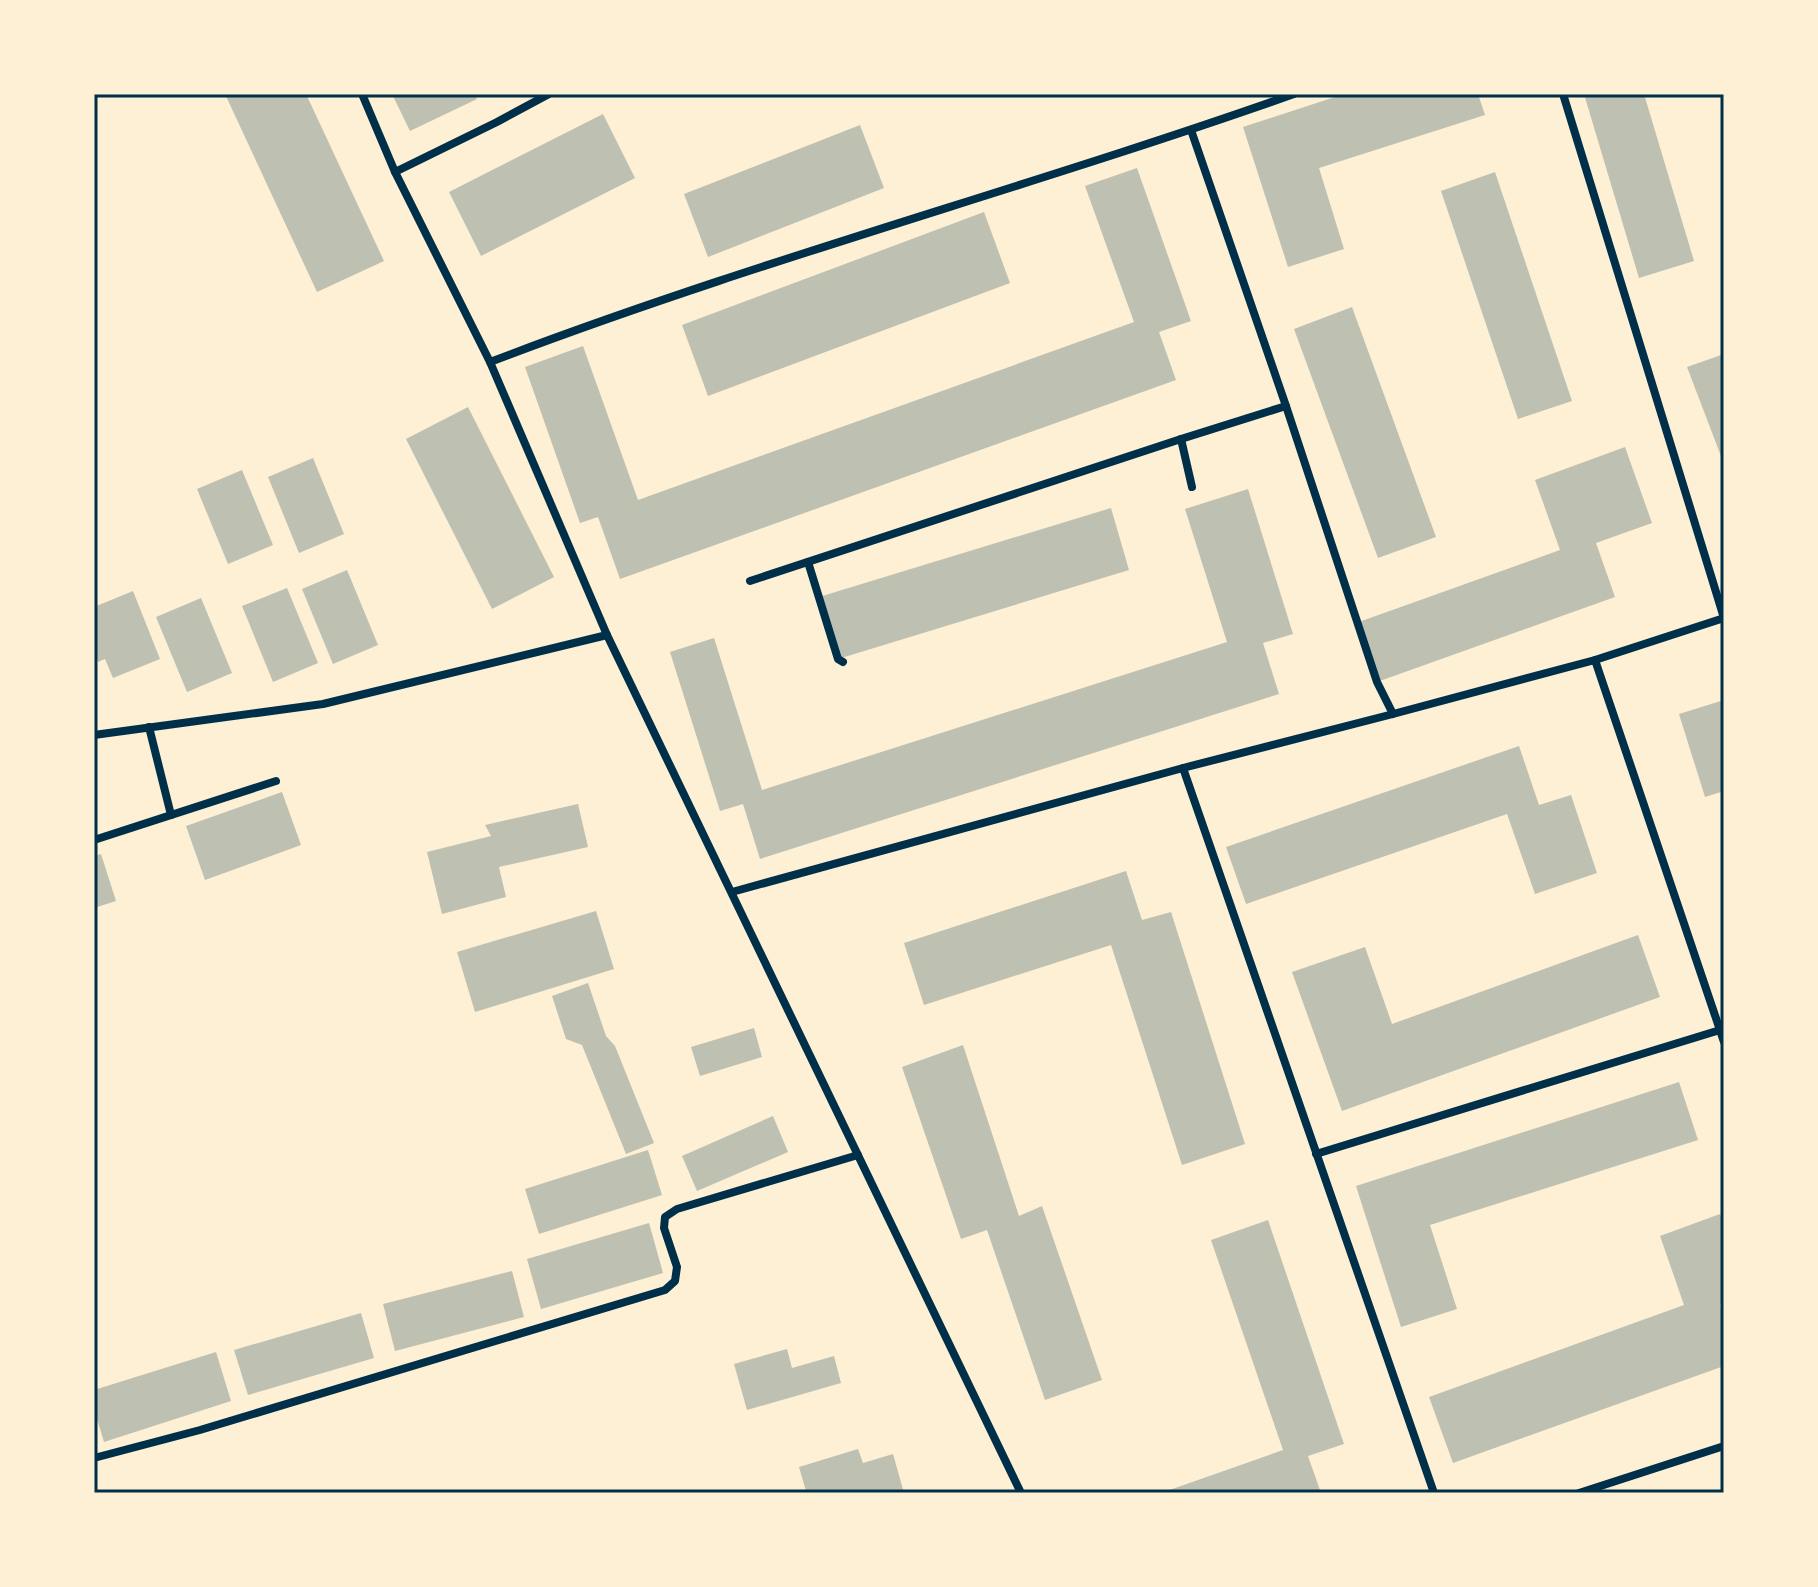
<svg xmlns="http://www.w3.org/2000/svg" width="1818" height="1587" font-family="'Crimson Pro',serif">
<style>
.building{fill:#bec0b2}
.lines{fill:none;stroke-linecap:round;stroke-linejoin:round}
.minor{stroke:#003049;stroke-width:8}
.neatline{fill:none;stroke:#003049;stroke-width:3}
</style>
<rect width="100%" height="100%" fill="#fdf0d5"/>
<g class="building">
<polygon points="225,94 306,94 384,261 317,292"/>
<polygon points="392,94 474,94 477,99 410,131"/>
<polygon points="1344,94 1478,94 1485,115 1319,168 1344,249 1288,267 1243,127"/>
<polygon points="1584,94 1644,94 1694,261 1639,278"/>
<polygon points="603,114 635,178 481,256 449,192"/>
<polygon points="860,125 884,188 708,257 684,194"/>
<polygon points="1137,168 1191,321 1159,332 1176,380 620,579 598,517 580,523 525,367 583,346 638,500 1134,322 1085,186"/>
<polygon points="1495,172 1572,401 1518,419 1441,191"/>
<polygon points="984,212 1010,283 708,396 682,325"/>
<polygon points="1352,307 1436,537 1378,558 1294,329"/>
<polygon points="1724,354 1724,464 1687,367"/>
<polygon points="468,407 554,577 492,609 406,439"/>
<polygon points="1625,447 1652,523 1596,543 1615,597 1377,682 1356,623 1560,550 1535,480"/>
<polygon points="313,458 344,534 299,553 268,477"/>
<polygon points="242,470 273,545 228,564 197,489"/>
<polygon points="1248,489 1293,634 1263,643 1279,694 760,859 743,804 720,811 670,652 714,638 762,790 1227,642 1185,509"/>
<polygon points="1111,508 1129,570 838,659 819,597"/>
<polygon points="347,570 378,645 333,664 302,589"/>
<polygon points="287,588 318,663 273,682 242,606"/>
<polygon points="133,591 160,659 113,678 105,659 98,662 94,651 94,607"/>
<polygon points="201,598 232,673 187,692 156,617"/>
<polygon points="1724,700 1724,791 1705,797 1679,714"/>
<polygon points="1519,746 1539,805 1571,795 1597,873 1535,894 1507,814 1246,904 1226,847"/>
<polygon points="282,792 301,845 205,880 186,826"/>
<polygon points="578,804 588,847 499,867 506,897 442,914 427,852 491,836 485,825"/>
<polygon points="101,854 116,901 94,908 94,856"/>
<polygon points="1126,871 1142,920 1171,912 1245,1144 1182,1165 1111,945 924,1005 904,943"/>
<polygon points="596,911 614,969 475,1012 457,952"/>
<polygon points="1638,935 1660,997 1342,1111 1292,972 1365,947 1392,1024"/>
<polygon points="588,983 606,1036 615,1046 654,1143 626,1154 582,1045 566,1039 552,996"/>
<polygon points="754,1028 762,1057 700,1076 691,1047"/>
<polygon points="963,1045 1019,1216 1042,1206 1102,1380 1045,1400 987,1230 961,1239 902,1067"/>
<polygon points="1679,1082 1698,1140 1430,1225 1457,1309 1401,1327 1356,1186"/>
<polygon points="773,1116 788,1152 697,1191 682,1156"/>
<polygon points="648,1150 662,1195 539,1234 525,1189"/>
<polygon points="1720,1214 1724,1224 1724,1303 1720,1305 1724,1315 1724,1366 1453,1463 1429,1397 1684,1305 1660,1236"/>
<polygon points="1268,1220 1344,1444 1308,1456 1321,1493 1161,1493 1283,1450 1211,1240"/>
<polygon points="649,1223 663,1273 541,1309 527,1259"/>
<polygon points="512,1271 524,1317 395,1351 383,1304"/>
<polygon points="361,1313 374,1358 248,1395 234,1350"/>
<polygon points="787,1349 792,1368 834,1356 841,1383 747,1410 734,1364"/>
<polygon points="216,1352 231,1401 104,1442 94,1409 94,1390"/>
<polygon points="858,1449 863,1463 893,1454 904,1493 801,1493 806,1491 799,1467"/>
</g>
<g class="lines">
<g class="minor">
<polyline points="362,94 395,172 490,362 607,635 1021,1493"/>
<polyline points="1563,94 1724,618"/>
<polyline points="1191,130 1286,406 1377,682 1393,714"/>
<polyline points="395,172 497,122 549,94"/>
<path d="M 490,362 C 754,261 1028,188 1294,94"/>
<polyline points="1181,439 1192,487"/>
<polyline points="808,562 838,659 843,662"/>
<polyline points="750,581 1181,439 1286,406"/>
<polyline points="1595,660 1724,1042"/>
<polyline points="149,727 171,815"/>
<polyline points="94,735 323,704 607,635"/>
<polyline points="1183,768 1434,1493"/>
<polyline points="94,840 276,781"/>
<polyline points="732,892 1183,768 1393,714 1595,660 1724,618"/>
<polyline points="1316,1154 1720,1030"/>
<polyline points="94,1458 200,1430 665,1290 675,1281 677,1267 664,1228 665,1217 677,1209 858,1155"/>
<polyline points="1579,1493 1724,1446"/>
</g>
</g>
<rect width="1818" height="1587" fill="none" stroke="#fdf0d5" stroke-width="192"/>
<rect x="96" y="96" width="1626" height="1395" class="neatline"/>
</svg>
